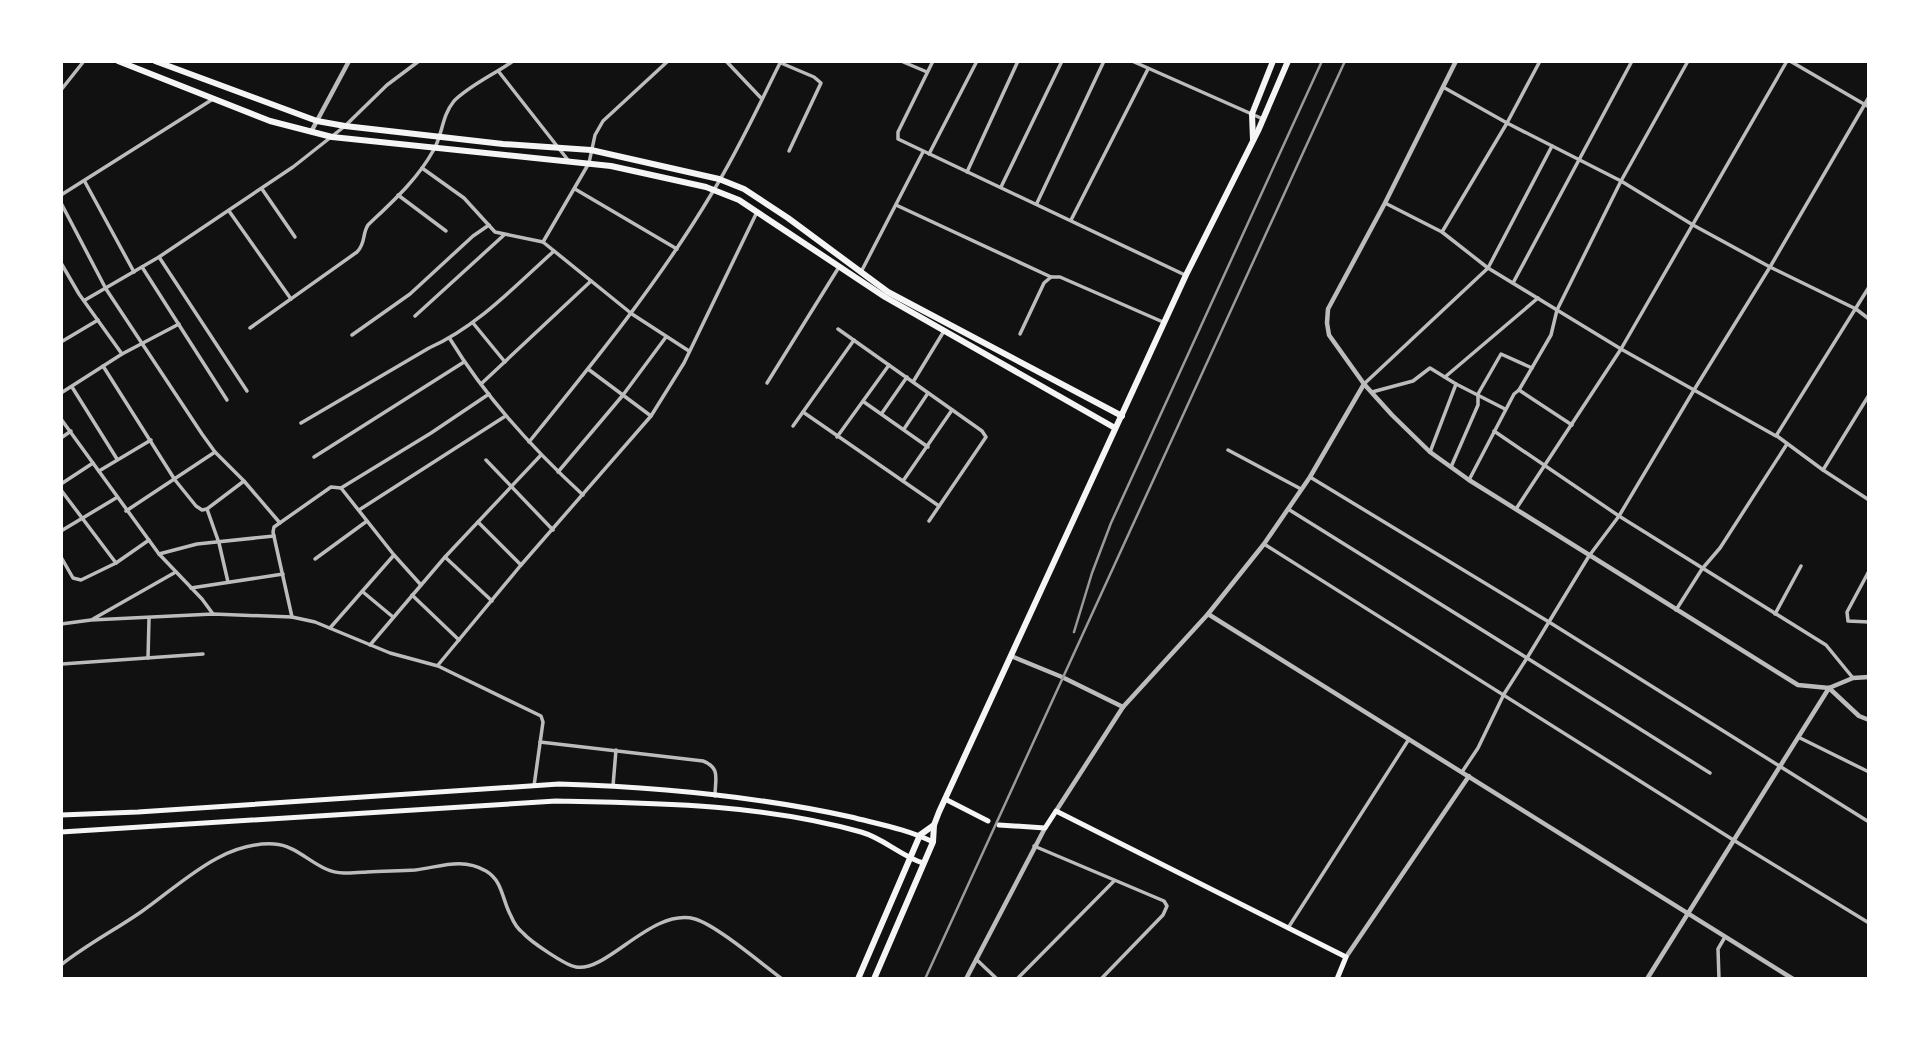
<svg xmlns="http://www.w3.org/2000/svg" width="1930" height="1040" font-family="Montserrat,sans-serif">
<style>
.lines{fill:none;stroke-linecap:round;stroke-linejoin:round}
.minor{stroke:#bcbcbc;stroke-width:3.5}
.tertiary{stroke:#bcbcbc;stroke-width:4.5}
.secondary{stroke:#f5f5f5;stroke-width:5}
.primary{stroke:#f5f5f5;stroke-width:6}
.rail{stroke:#9a9a9a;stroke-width:2.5}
</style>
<rect width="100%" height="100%" fill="#111"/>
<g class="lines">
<g class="minor">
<polyline points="726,61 762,99"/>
<polyline points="901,61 927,72"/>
<polyline points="933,61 898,132 898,139 1185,275"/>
<polyline points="1132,61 1263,119"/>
<polyline points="1540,61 1507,123 1442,232 1488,268 1557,310 1551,335 1519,390 1572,425"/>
<polyline points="1688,61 1621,181 1557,310 1621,349 1787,61"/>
<polyline points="1790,61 1869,107"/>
<polyline points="781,63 814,77 821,83 789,151"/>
<polyline points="499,72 568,160"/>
<polyline points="1443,87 1507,123 1621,181 1693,225 1770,267 1856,309 1869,319"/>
<polyline points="61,90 84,61"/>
<polyline points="1869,97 1770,267 1694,390 1776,436 1869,287"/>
<polyline points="929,154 977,61"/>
<polyline points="422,168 464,198 495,232 543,242 632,314 689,351"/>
<polyline points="967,172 1018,61"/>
<polyline points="85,182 134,272"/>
<polyline points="1001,187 1062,61"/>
<polyline points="262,189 295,237"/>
<polyline points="575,189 677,249"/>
<polyline points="61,195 213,99"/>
<polyline points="398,195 446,231"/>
<polyline points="61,203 106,289 202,434 215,452 244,481 280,523"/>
<polyline points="1037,203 1104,61"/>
<polyline points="1385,203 1442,232"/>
<polyline points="896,205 1051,277"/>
<polyline points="229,211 291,299"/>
<polyline points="1071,220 1148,69"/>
<polyline points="543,242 589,163 595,135 603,121 668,61"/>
<polyline points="159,257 247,391"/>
<polyline points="61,263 79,294 122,354"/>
<polyline points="142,267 227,400"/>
<polyline points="861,272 923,152"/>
<polyline points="1513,283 1632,61"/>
<polyline points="85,300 159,257 293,167 345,126 387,85 419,61"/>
<polyline points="415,316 504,235"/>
<polyline points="473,323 505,362"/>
<path d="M 250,328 L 357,252 C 366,243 362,234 368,225 C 392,202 417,180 433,151 C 443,135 441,117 454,101 C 470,85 495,74 513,61"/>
<polyline points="838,329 982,431 986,437 929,521"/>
<polyline points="1020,334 1044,283 1051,277 1060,277 1163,322"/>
<polyline points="352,335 410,294 473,236 489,225"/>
<path d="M 450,339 C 486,398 532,448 583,495"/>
<polyline points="61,342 98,320"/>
<polyline points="103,366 175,480 196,506 202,510 207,509 244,481"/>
<polyline points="588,369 651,416"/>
<polyline points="1445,377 1538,298"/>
<polyline points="913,382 944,331"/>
<polyline points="767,383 839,267"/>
<polyline points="481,384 591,281"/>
<polyline points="1364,384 1488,268 1552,146"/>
<polyline points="72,387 117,459"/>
<polyline points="1372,392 1413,381 1430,368 1456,384"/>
<polyline points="61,393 122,354 179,324"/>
<polyline points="864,402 928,447"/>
<polyline points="803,412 939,506"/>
<polyline points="882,413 907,377"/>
<polyline points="61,419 159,554 202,599 213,614"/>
<path d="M 301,423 L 429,348 C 477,327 515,286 554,251"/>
<polyline points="793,426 854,340"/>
<polyline points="904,429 928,393"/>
<polyline points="1494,431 1619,516 1826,645 1853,678"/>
<polyline points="1777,436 1823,470 1869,395"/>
<polyline points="837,437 889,365"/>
<polyline points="61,438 71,431"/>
<path d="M 529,442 C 594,362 659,282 712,193 C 738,151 759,105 781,61"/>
<polyline points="1228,450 1301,489"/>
<polyline points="1430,452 1456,384 1505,409"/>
<polyline points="314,457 464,362"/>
<polyline points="486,460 553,530"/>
<polyline points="1451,467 1478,405 1478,394 1501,354 1532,368"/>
<polyline points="1823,470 1869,500"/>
<polyline points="99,471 151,440"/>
<polyline points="558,472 623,395 666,337"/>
<polyline points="1310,477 1549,622 1869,822"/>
<polyline points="1469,480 1514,394 1519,390"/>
<polyline points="903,481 952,410"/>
<polyline points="61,484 93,463"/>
<polyline points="341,488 431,433 489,394"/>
<polyline points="61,490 116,563"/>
<polyline points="207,509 219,543 228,582"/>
<polyline points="1288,509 1527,658 1504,694 1478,748 1462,772"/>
<polyline points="1516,509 1621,349 1694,390 1619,516 1589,556 1527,658 1710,773"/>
<polyline points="359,510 504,417"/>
<polyline points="126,511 215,452"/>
<polyline points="478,522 521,565"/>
<polyline points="61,531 116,498"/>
<polyline points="1264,544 1735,841 1869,923"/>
<polyline points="159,554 197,544 274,536"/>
<polyline points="61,557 73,578 81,580 116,563 149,540"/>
<polyline points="445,557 492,601"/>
<polyline points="315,559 367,521"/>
<polyline points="1869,571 1847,612 1848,621 1869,622"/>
<polyline points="191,588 283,574"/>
<polyline points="363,592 393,617"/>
<polyline points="412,595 459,640"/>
<polyline points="1676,610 1702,569 1720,548 1787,444"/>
<polyline points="1775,614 1801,566"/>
<polyline points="292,617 273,532 274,527 331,487 341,488 394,555 421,585"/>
<polyline points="93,619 174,573"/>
<polyline points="61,624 91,620 213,614 292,617 315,622 390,653 438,666 541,716 543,722 534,786"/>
<polyline points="330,628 394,555"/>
<polyline points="370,645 445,557 541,455"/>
<polyline points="148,658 149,619"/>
<polyline points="62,664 203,654"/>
<polyline points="438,665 521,565 651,416 684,363 757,212"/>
<polyline points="1798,737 1869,772"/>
<path d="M 540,742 L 703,761 C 721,768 715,779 715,796"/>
<polyline points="613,786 616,750"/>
<polyline points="1034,846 1164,901 1167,906 1163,915 1101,979"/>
<polyline points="1288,928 1409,739"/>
<polyline points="976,959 997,979"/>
<path d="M 61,965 C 86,945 115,930 141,912 C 180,885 222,841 274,844 C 294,845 308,861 326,869 C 339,875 353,873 367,872 C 383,871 399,871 415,870 C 440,867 462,857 486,871 C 503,881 502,900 511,916 C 513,921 518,929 523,933 C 531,942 565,965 576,967 C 607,973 652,907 695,919 C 716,925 762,964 782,979"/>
<polyline points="1017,979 1114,881"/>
<polyline points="1719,979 1718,949 1725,937"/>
</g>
<g class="tertiary">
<polyline points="1456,61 1385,203 1328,309 1327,323 1329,335 1364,384 1392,415 1430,452 1469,480 1798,685 1829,688 1853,678 1869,677"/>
<polyline points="311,132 349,61"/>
<polyline points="1208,614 1793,979"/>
<polyline points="1011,656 1062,677 1123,707"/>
<polyline points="1829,688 1859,716 1869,720"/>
<polyline points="1056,811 1123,707 1208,614 1264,544 1310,477 1364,384"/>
<polyline points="1346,957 1469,776"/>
<polyline points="966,979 1045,828"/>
<polyline points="1647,979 1829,688"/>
</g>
<g class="secondary">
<polyline points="945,799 988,821"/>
<path d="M 61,815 L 138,812 L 559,784 C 656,787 756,796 851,817 C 878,824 907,829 933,842"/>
<polyline points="999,825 1045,828 1056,811 1346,957 1337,979"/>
<path d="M 61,832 L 556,801 C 657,803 763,804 861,832 C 883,838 901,856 923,863"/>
</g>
<g class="primary">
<polyline points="118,61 270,121 332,137 611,166 706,187 739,200 885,297 1115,428"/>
<polyline points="155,61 317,121 345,126 503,144 591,150 719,179 744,189 788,218 888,292 1122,416"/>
<polyline points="1253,140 1252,114 1273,61"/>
<polyline points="858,979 920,835 934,825"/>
<polyline points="874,979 933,842 934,825 939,812 1186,275 1258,131 1288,61"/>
</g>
<g class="rail">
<polyline points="1074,632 1092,573 1111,523 1322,61"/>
<polyline points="925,979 1345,61"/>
</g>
</g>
<rect width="1930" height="1040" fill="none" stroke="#ffffff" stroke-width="126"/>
</svg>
